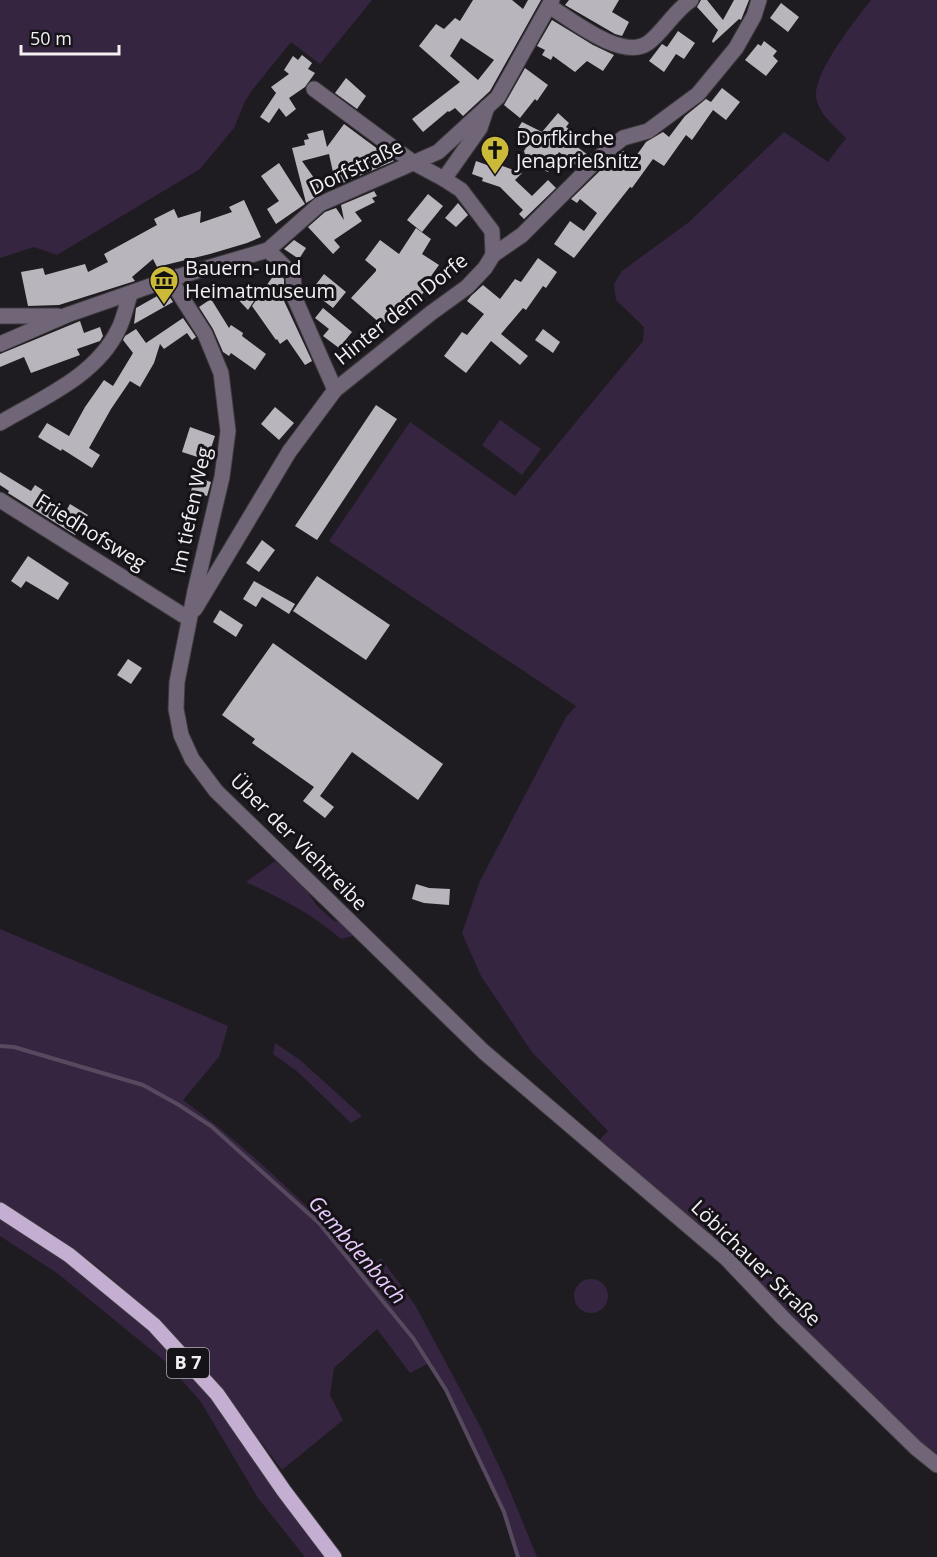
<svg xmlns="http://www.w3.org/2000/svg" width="937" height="1557" font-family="'Open Sans',sans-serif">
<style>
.green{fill:#362541}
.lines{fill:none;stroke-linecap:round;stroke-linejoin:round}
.stream{stroke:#574a5f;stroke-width:4}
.building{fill:#b9b5bc;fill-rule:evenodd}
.minor-casing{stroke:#3d3a3e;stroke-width:17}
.major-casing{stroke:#3d3a3e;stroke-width:17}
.minor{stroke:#706677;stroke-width:15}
.major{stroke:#c4afd3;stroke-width:15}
.labels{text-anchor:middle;stroke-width:6;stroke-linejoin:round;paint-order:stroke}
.shield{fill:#161318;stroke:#b0aeb1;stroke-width:1.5}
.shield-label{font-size:18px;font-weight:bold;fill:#f2f0f3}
.poi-label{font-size:20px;fill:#f2f0f3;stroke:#161318;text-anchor:start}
.street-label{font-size:20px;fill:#f2f0f3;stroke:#161318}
.water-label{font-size:21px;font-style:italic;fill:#eaccff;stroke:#161318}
</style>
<rect width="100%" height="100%" fill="#1f1c21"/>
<g class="green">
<polygon points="0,0 372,0 320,64 291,42 253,89 245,101 234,128 200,169 57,255 34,247 0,258"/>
<path d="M 871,0 L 937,0 L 937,1465 L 783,1318 L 594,1146 L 608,1131 L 532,1052 L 481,976 L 462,933 L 480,881 L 566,717 L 576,706 L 329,541 L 410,422 L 515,496 L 643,341 L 644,327 L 616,300 L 614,284 L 622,271 L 689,222 L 784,132 L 828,162 L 846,138 C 835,126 819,115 816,97 C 813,73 856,19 871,0 Z"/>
<polygon points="500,420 541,449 522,475 482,445"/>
<path d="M 275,861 L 305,888 L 317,906 L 334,921 L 345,923 L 356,935 L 341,939 C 311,913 282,899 246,882 Z"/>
<path d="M 0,929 L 228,1026 L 219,1057 L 183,1100 C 247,1147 314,1210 366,1270 L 381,1258 L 415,1305 L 481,1428 L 505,1479 L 537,1557 L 518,1557 L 504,1512 L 431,1362 L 410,1373 L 377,1329 L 334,1368 L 330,1395 L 343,1420 L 282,1470 C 204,1363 120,1265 0,1204 Z"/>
<polygon points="275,1043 300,1060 362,1116 351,1123 298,1072 273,1054"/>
<path d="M 0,1218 C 80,1264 154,1326 212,1398 C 253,1449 290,1504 329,1557 L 305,1557 L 258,1498 L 201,1402 L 166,1362 L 57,1273 L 0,1236 Z"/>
<circle cx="591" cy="1296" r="17"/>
</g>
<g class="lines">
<polyline class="stream" points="0,1046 14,1047 143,1085 179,1105 211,1126 319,1223 413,1338 446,1390 504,1512 518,1557"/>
</g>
<g class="building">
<path d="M 473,0 L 512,0 L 523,9 L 528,0 L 541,0 L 490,91 L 463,116 L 455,108 L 449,112 L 448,111 L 423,132 L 412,119 L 460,82 L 419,46 L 436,24 L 444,29 L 455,18 L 460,21 ZM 461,38 L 494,60 L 478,80 L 450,56 Z"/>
<polygon points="569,0 619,0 612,12 629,22 622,36 615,34 565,5"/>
<polygon points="701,0 707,0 723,20 734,0 749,0 741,20 739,19 713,43 712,41 718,30 697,7"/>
<polygon points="781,3 799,17 788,32 770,18"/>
<polygon points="552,20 593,45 614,55 603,71 587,61 575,72 553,56 551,60 542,55 545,50 537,46"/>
<polygon points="678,31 695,43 684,59 676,54 664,72 649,61 662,44 667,47"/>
<polygon points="764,41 777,51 773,56 778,61 766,76 745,60 758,44 761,46"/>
<polygon points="302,55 312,63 308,69 315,73 305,87 289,98 296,109 286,117 279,108 269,123 260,117 276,93 271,87 289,74 284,70 293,56 298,60"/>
<polygon points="525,68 548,85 537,101 535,99 520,118 504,105"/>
<polygon points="346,78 366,96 357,109 335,93"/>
<polygon points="722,88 740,102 726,120 713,110 692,140 686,135 664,166 653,159 632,188 630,187 574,258 554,244 570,221 584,231 597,213 580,199 577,203 571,199 609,162 613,161 623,151 634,159 646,142 663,132 669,137 685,116 706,99 711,102"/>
<polygon points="558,113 569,123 566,127 574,133 568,140 588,155 577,166 559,152 548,172 527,161 524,151 530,141 515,133 522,122 542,132"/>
<polygon points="344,124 394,161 336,186 329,154 302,161 324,192 306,203 292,148 305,145 304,140 309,139 307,134 323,130 327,147"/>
<polygon points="476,161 487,165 489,161 522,173 515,180 532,196 548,180 556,188 524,219 519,214 523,210 500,187 482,181 483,178 472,174"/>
<polygon points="279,163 305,204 276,224 267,209 279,201 261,176"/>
<polygon points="379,189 374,191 377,196 372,198 375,202 355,212 362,221 334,240 340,247 333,254 308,227 325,212 336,208 344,220 341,205"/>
<polygon points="428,194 443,206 422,232 407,220"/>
<polygon points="244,200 261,237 247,243 210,254 157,267 153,259 132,277 135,281 59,305 28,306 21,272 43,268 45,275 85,264 88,272 108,262 104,254 157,225 154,219 174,209 178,218 201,211 200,223 232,212 229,207"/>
<polygon points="458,203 468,215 456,227 445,218"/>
<polygon points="416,228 431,239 422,254 439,265 421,290 424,292 414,304 412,302 396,319 391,315 382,325 351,298 376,271 376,269 365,260 380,240 399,254"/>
<polygon points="294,240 306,248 299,259 284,249"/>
<polygon points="538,258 557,272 546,288 543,286 526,310 523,308 501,334 528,356 520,365 491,341 466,373 444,356 462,332 467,335 484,314 467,301 471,296 483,285 500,299 515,279 521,282"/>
<polygon points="276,272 284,279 284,286 281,291 278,288 312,361 305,365 287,339 280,344 277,339 276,340 252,306"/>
<polygon points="324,274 346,292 333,308 311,291"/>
<polygon points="243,286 254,301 248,310 233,294"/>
<polygon points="166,291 173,302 134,324 136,308"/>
<polygon points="211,299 229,328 231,325 243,333 242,336 266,354 255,370 231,353 229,356 223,352 213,329 199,307"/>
<polygon points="323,308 352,332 339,348 323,336 329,329 315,318"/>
<polygon points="183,318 196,337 192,340 187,333 164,349 160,344 154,363 140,387 130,381 111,409 89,448 100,455 92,468 62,449 61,451 38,437 47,423 69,436 85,407 104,380 113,386 133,353 123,340 125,336 136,329 146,343"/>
<polygon points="80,321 84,333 100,327 103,336 100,341 77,349 80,355 31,373 24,357 0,367 0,354"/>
<polygon points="543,329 560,342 553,353 535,340"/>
<polygon points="376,405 397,419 317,540 295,526"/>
<polygon points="275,407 294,423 279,440 261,424"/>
<polygon points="190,427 215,436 207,460 182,452"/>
<polygon points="0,472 31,491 35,485 49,494 45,501 65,513 70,504 88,515 75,535 8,493 9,491 0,485"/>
<polygon points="195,477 211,482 207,496 191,491"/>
<polygon points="262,540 275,550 259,572 246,563"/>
<polygon points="28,556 69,583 58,600 26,581 21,588 11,581"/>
<polygon points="317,576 390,625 366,660 293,611"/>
<polygon points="254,581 295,604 289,614 262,597 256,607 243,599"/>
<polygon points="220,610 243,625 236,637 213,622"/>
<polygon points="273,643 443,764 418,800 352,752 320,796 334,807 325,818 303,801 314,787 252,743 255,739 222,715"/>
<polygon points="128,659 142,668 131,684 117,675"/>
<polygon points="416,884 429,888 450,889 449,905 424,903 412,899"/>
</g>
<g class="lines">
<g class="minor-casing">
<g id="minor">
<path d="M 549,6 C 572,20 622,61 648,43 C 664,31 674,11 691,0"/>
<polyline points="314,89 414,163 444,179 461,190 492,231 493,255"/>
<polyline points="444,179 480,128 487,107"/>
<polyline points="268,250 293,275 295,299 335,390"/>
<polyline points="170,279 205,334 221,373 228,431 222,477 195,591 177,682 176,709 181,735 192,759 216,791 484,1052 726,1258 783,1318 916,1448 937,1465"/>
<polyline points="0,316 58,316"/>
<polyline points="0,344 67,315 170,279 268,250 320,204 438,152 498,97 552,0"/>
<path d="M 0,423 C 42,398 96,376 118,330 C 124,319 126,306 130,295"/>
<polyline points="0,500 189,619"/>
<polyline points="195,609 289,452 335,390 431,313 467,287 485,268 493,255 522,235 602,155 623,138 648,131 698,94 736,48 754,16 759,0"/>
</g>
</g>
<g class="major-casing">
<polyline id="major" points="0,1210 69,1255 154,1325 217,1394 284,1491 334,1557"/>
</g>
<use href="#minor" class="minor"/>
<use href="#major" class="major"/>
</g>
<defs>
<g id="church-pin" transform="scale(1.5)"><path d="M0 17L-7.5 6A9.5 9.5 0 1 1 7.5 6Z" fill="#cbba39" stroke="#161318"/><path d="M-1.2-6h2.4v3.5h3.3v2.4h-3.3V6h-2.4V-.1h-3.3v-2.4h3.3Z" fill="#111"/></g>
<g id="museum-pin" transform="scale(1.5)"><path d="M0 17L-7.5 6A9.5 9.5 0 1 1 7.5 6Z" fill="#cbba39" stroke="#161318"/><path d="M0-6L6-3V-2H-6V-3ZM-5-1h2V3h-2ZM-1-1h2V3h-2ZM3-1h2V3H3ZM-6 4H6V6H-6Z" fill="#111"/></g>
</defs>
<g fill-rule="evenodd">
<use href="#church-pin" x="495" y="150"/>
<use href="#museum-pin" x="164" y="280"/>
</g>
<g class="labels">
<rect class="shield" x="167" y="1348" width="42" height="30" rx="4.5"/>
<g class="shield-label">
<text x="188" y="1369">B 7</text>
</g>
<g class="poi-label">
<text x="516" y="145">Dorfkirche<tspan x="516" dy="23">Jenaprießnitz</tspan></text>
<text x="185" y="275">Bauern- und<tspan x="185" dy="23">Heimatmuseum</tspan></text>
</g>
<g class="street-label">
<text transform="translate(356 167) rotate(-26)" y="7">Dorfstraße</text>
<text transform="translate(401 309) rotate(-39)" y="7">Hinter dem Dorfe</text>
<text transform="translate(191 510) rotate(-78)" y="7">Im tiefen Weg</text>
<text transform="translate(91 532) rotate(32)" y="7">Friedhofsweg</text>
<text transform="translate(299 842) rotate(45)" y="7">Über der Viehtreibe</text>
<text transform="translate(756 1263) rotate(44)" y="7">Löbichauer Straße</text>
</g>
<g class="water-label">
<text transform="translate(357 1250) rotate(49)" y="7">Gembdenbach</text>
</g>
</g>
<path d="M21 45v9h98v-9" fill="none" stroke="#f2f0f3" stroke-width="3"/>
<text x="30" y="45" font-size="18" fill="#f2f0f3" stroke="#161318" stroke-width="4.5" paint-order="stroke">50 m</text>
</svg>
